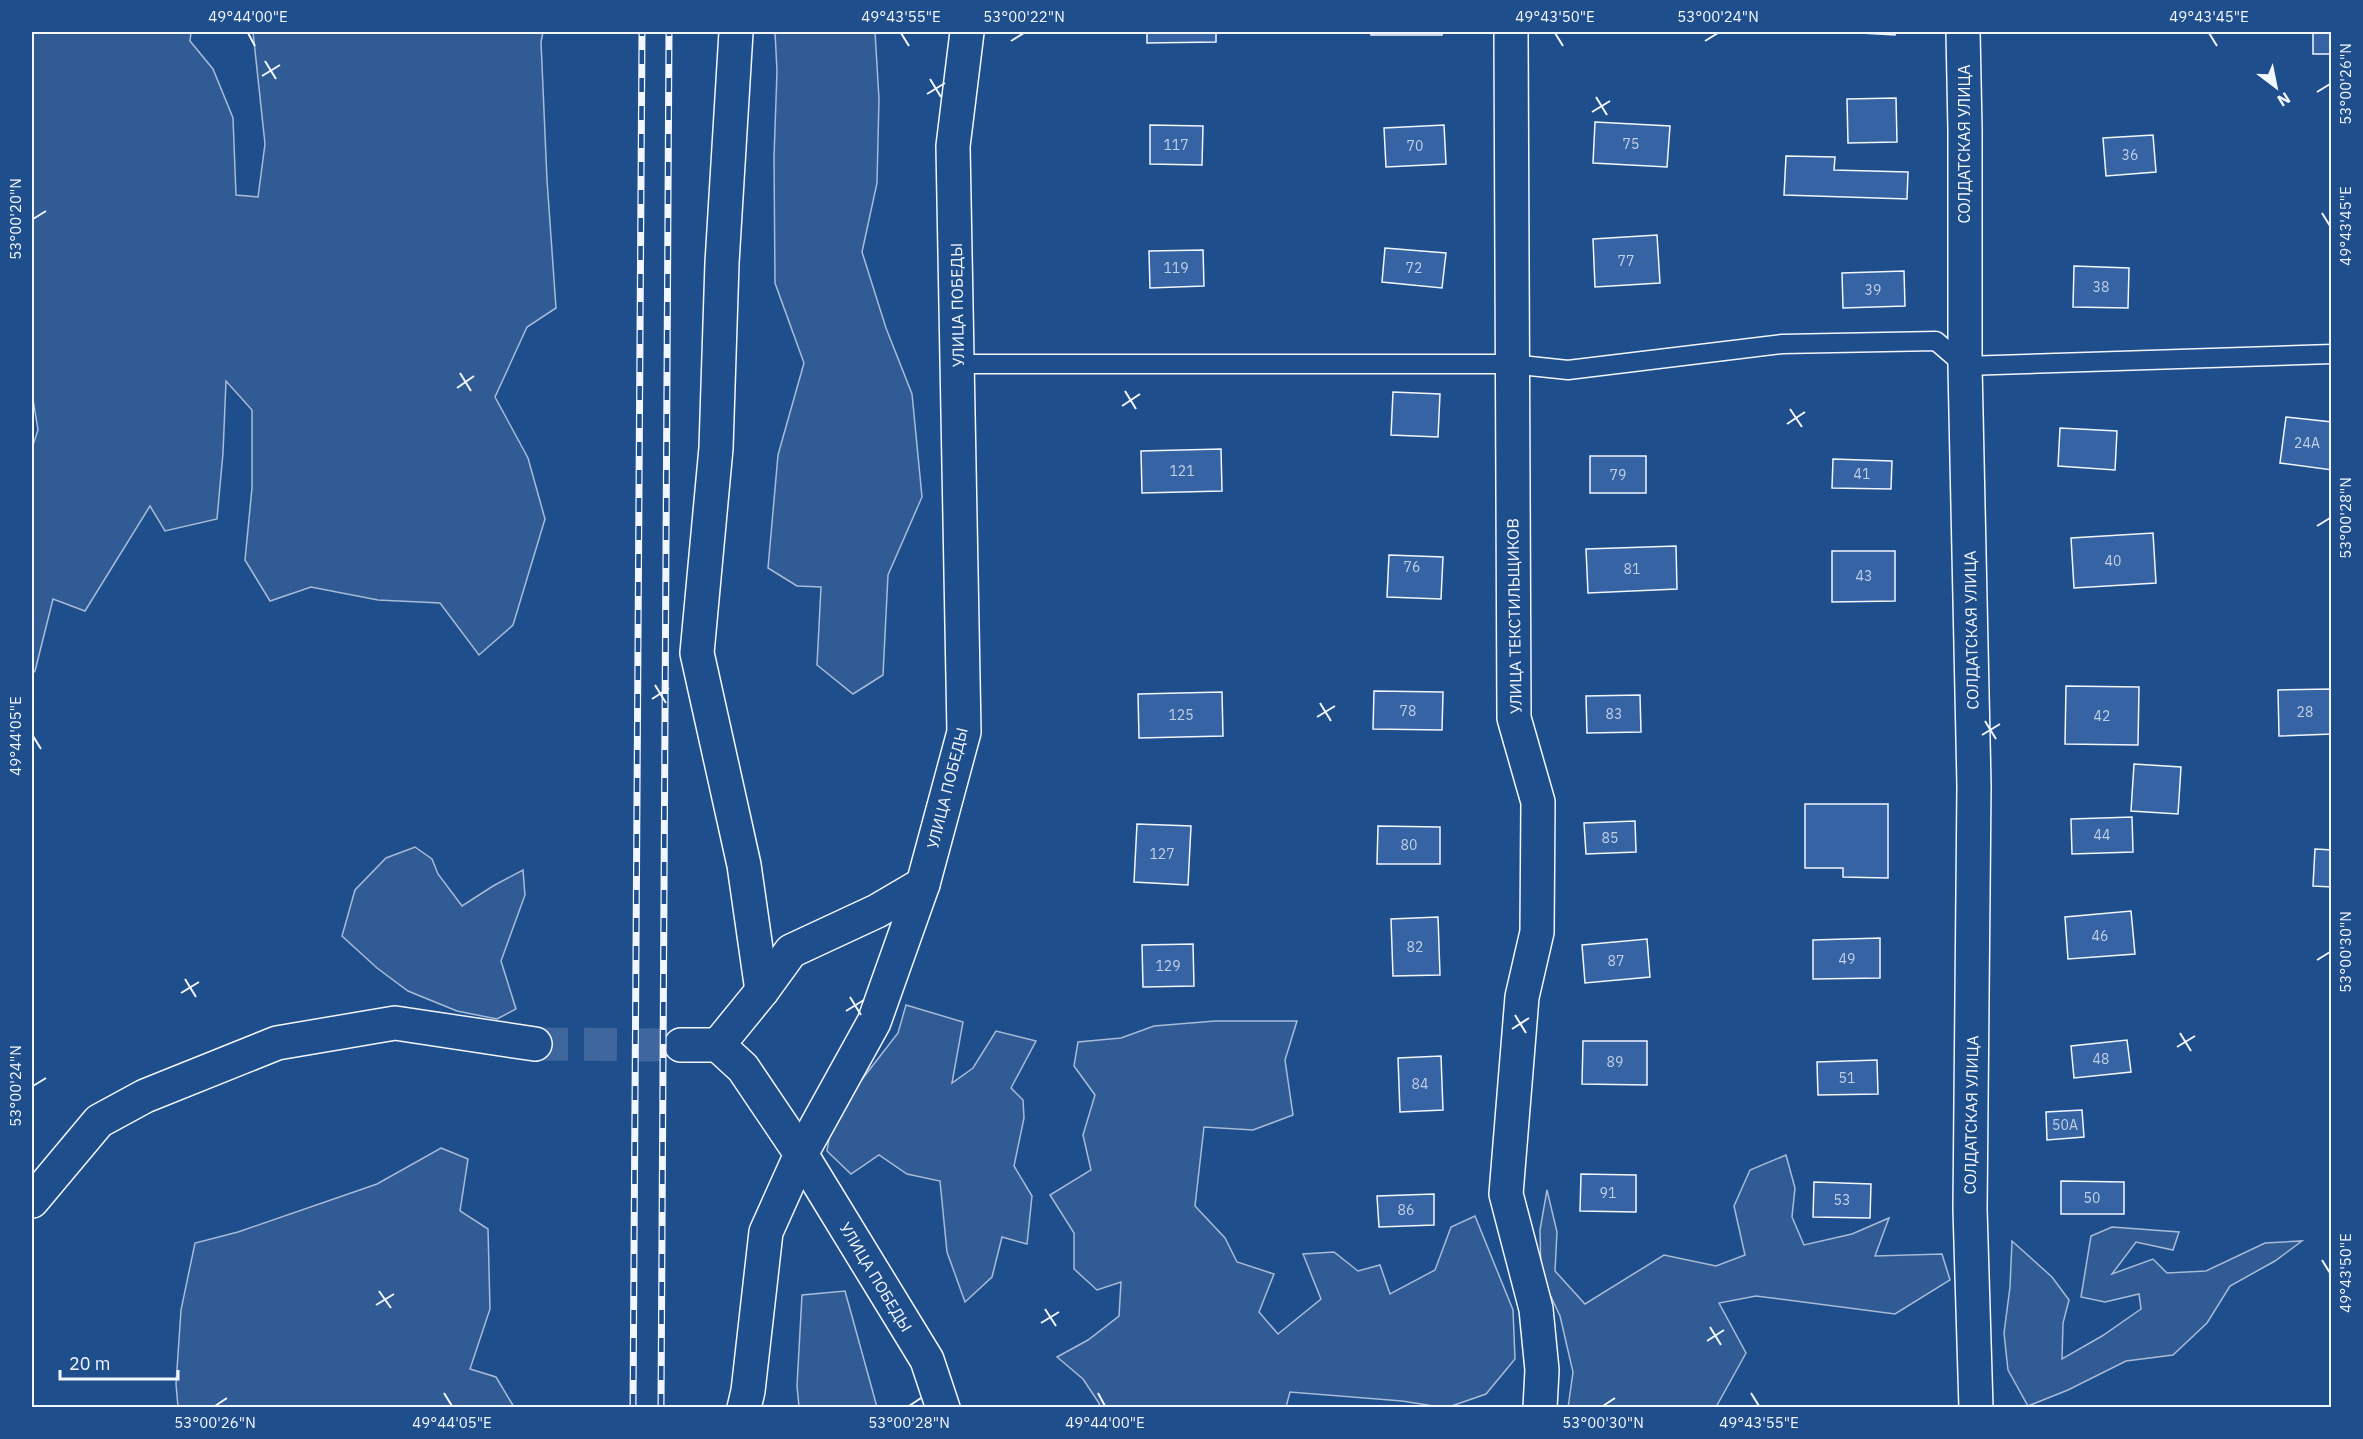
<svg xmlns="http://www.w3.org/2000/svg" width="2363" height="1439" font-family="'IBM Plex Sans',sans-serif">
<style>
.built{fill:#305b95;stroke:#a8bbd7;stroke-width:1.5}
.building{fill:#3563a3;stroke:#f2f6ff;stroke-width:1.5}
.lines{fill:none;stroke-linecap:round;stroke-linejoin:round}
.minor-tunnel{stroke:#3f679d;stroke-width:33;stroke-dasharray:33 16;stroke-linecap:butt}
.service-casing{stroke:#f2f6ff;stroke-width:21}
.minor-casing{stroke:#f2f6ff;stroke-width:36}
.service{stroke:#1f4e8c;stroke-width:18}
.minor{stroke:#1f4e8c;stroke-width:33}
.rail-casing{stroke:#f2f6ff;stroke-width:7}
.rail{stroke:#1f4e8c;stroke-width:4.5;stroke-dasharray:14;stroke-linecap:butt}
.ticks{fill:none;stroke:#f2f6ff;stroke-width:2}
.labels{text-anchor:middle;stroke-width:4.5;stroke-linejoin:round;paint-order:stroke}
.number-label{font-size:14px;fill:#c3d1e8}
.street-label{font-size:16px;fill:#f2f6ff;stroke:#1f4e8c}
.neatline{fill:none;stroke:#f2f6ff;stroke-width:2}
.ticks-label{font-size:15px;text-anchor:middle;fill:#f2f6ff}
</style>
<rect width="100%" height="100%" fill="#1f4e8c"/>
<g class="built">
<polygon points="32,32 191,32 190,41 213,69 233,118 236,195 258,197 265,144 253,32 543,32 541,42 547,180 556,308 527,327 495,397 528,458 545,519 513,625 479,655 440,603 378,600 311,587 270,601 245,560 252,488 252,410 226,381 223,453 217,519 165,531 150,506 85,611 53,599 35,671 32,674 32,448 38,430 32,393"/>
<polygon points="775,32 875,32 879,99 877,183 862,252 886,328 912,394 922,497 888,575 883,675 853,694 817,665 821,587 797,586 768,568 778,455 804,363 775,283 774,157 777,71"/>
<polygon points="415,847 432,859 438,874 462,906 493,886 523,870 525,895 501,961 516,1009 497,1019 457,1011 408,991 377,968 342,936 355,890 386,858"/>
<polygon points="906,1005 963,1022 952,1083 973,1068 996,1031 1036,1041 1011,1088 1023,1100 1024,1118 1014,1166 1032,1196 1027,1244 1002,1237 992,1277 965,1302 947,1252 940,1181 907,1174 879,1155 851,1174 827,1151 831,1127 860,1082 898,1033"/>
<polygon points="1215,1021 1297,1021 1285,1060 1293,1115 1253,1130 1204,1127 1195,1206 1225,1238 1237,1262 1274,1274 1259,1312 1278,1334 1321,1299 1303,1254 1334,1252 1358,1271 1380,1265 1390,1294 1435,1270 1451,1227 1475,1216 1513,1310 1515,1359 1486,1394 1446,1408 1402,1401 1290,1392 1286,1407 1100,1407 1099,1403 1083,1379 1057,1357 1088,1340 1119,1316 1121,1282 1097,1290 1074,1269 1074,1233 1050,1195 1091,1170 1083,1135 1095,1095 1074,1066 1078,1042 1121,1038 1154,1026"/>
<polygon points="441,1148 468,1159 460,1211 488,1229 490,1309 470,1369 496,1377 514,1407 178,1407 176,1384 181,1310 195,1243 238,1232 377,1184"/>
<polygon points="1786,1155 1795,1188 1792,1217 1804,1245 1852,1234 1889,1218 1875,1256 1942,1254 1950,1280 1895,1314 1756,1296 1719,1303 1746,1353 1716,1407 1568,1408 1573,1372 1560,1316 1541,1275 1540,1230 1547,1190 1557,1232 1555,1271 1585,1304 1664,1255 1716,1266 1745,1255 1734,1206 1750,1170"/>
<polygon points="2112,1227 2179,1232 2173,1250 2136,1242 2112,1274 2153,1259 2167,1273 2206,1271 2265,1243 2302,1241 2275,1261 2230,1286 2207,1323 2173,1355 2126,1361 2068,1390 2028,1406 2008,1370 2004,1333 2010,1287 2012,1241 2052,1277 2069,1300 2063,1323 2062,1359 2102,1336 2141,1309 2139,1294 2105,1302 2081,1297 2091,1236"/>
<polygon points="845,1291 877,1407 799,1407 797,1386 802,1295"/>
</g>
<g class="building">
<polygon points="1147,32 1216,32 1216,42 1147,43"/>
<rect x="1371" y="32" width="71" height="3"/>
<polygon points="1843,32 1895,32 1895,35"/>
<rect x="2313" y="32" width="19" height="22"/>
<polygon points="1896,98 1897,142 1848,143 1847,99"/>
<polygon points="1595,122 1670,126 1667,167 1593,163"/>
<polygon points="1150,125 1203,126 1202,165 1150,164"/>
<polygon points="1444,125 1446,164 1386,167 1384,128"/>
<polygon points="2153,135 2156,172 2106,176 2103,138"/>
<polygon points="1786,156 1835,157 1834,170 1908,172 1907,199 1784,195"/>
<polygon points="1657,235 1660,283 1595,287 1593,239"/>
<polygon points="1385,248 1446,253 1442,288 1382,282"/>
<polygon points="1203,250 1204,286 1150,288 1149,251"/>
<polygon points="2074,266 2129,268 2128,308 2073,307"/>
<polygon points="1904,271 1905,306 1843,308 1842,273"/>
<polygon points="1393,392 1440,394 1438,437 1391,435"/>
<polygon points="2286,417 2332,422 2332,470 2280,463"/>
<polygon points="2060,428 2117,431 2115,470 2058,466"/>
<polygon points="1221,449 1222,491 1142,493 1141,451"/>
<rect x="1590" y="456" width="56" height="37"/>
<polygon points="1833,459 1892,461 1891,489 1832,488"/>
<polygon points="2153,533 2156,583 2074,588 2071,538"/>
<polygon points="1676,546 1677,589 1588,593 1586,549"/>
<polygon points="1832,551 1895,551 1895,601 1832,602"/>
<polygon points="1389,555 1443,557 1441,599 1387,597"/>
<polygon points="2066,686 2139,687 2138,745 2065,744"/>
<polygon points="2332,689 2332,734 2279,736 2278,690"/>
<polygon points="1374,691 1443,692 1442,730 1373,729"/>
<polygon points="1222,692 1223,736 1139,738 1138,694"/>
<polygon points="1640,695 1641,732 1587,733 1586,696"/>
<polygon points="2134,764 2181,767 2178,814 2131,811"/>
<polygon points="1805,804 1888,804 1888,878 1843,877 1843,868 1805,868"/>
<polygon points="2132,817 2133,852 2072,854 2071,819"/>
<polygon points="1635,821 1636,852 1586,854 1584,823"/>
<polygon points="1137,824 1191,826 1188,885 1134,882"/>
<polygon points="1378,826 1440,827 1440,864 1377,864"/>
<polygon points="2315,849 2332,850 2332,887 2313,886"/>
<polygon points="2131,911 2135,954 2068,959 2065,917"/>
<polygon points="1438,917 1440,975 1393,976 1391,919"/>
<polygon points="1880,938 1880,978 1813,979 1813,940"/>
<polygon points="1647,939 1650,977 1585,983 1582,945"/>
<polygon points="1193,944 1194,986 1143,987 1142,945"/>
<polygon points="2127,1040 2131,1072 2074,1078 2071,1046"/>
<polygon points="1583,1041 1647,1041 1647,1085 1582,1084"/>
<polygon points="1441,1056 1443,1110 1400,1112 1398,1058"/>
<polygon points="1877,1060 1878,1094 1818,1095 1817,1062"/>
<polygon points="2082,1110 2084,1137 2047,1140 2046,1112"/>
<polygon points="1581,1174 1636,1175 1636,1212 1580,1211"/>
<polygon points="2061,1181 2124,1182 2124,1214 2061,1214"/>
<polygon points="1814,1182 1871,1184 1870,1218 1813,1217"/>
<polygon points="1434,1194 1434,1225 1379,1227 1377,1196"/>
</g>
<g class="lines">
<polyline class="minor-tunnel" points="535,1044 681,1045"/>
<g class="service-casing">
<polyline id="service" points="958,364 1511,364 1568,370 1782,344 1936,341 1965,366 2332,354"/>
</g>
<g class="minor-casing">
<g id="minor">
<polyline points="736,32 722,263 716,448 697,653 744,865 762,991"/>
<polyline points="1511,32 1514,718 1538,802 1537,932 1522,997 1506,1194 1536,1309 1542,1370 1540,1408"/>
<polyline points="1963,32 1965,130 1965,366 1974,786 1970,1209 1976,1408"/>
<polyline points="681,1045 718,1045 743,1068 801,1154 766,1232 748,1391 744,1408"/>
<polyline points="718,1045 762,991 791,951 877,911 923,884"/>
<polyline points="32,1201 99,1121 145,1096 277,1043 395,1023 535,1044"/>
<polyline points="943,1408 927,1360 801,1154 874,1022 923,884 964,732 953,146 967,32"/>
</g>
</g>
<use href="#service" class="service"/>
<use href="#minor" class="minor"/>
<g class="rail-casing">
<g id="rail">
<polyline points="633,1408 642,32"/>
<polyline points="661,1408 669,32"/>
</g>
</g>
<use href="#rail" class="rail"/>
</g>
<path class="ticks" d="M 248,33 L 255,46M 901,33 L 909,46M 1555,33 L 1563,46M 2209,33 L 2217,46M 1011,41 L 1024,33M 1705,41 L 1718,33M 265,61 L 276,79M 262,76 L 280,65M 930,79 L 941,97M 2317,92 L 2330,84M 927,94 L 945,83M 1596,97 L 1607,115M 1592,112 L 1610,101M 2322,213 L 2330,226M 33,219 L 46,211M 460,373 L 471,391M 457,388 L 474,376M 1125,391 L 1136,409M 1122,406 L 1140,394M 1790,409 L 1802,427M 1787,424 L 1805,412M 2317,526 L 2330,518M 655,685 L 666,703M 652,699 L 669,688M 1320,703 L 1331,721M 1317,717 L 1335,706M 1985,721 L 1996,739M 1982,735 L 2000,724M 33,736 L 41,749M 2317,960 L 2330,952M 185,979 L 196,997M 181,993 L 199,982M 850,997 L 861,1015M 846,1011 L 864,1000M 1515,1015 L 1526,1033M 1512,1029 L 1529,1018M 2180,1033 L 2191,1051M 2177,1047 L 2195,1036M 33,1086 L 46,1078M 2322,1260 L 2330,1273M 379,1291 L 391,1308M 376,1305 L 394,1294M 1045,1309 L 1056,1326M 1041,1323 L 1059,1312M 1710,1327 L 1721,1345M 1707,1341 L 1724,1330M 444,1393 L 452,1406M 1098,1393 L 1105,1406M 1751,1393 L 1759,1406M 215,1406 L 227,1398M 909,1406 L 921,1398M 1603,1406 L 1615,1398"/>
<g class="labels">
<g class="number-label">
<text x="1631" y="149">75</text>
<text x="1176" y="150">117</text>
<text x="1415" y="151">70</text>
<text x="2130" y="160">36</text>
<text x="1626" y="266">77</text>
<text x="1176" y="273">119</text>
<text x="1414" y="273">72</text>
<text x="2101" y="292">38</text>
<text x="1873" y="295">39</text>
<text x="2307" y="448">24А</text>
<text x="1182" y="476">121</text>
<text x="1862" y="479">41</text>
<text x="1618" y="480">79</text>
<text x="2113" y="566">40</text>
<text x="1412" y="572">76</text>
<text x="1632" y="574">81</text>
<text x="1864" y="581">43</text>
<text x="1408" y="716">78</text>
<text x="2305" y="717">28</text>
<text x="1614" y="719">83</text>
<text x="1181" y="720">125</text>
<text x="2102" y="721">42</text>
<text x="2102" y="840">44</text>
<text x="1610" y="843">85</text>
<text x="1409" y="850">80</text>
<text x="1162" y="859">127</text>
<text x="2100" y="941">46</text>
<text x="1415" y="952">82</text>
<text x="1847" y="964">49</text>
<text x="1616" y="966">87</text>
<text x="1168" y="971">129</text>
<text x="2101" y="1064">48</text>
<text x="1615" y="1067">89</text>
<text x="1847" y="1083">51</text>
<text x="1420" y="1089">84</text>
<text x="2065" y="1130">50А</text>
<text x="1608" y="1198">91</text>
<text x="2092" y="1203">50</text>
<text x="1842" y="1205">53</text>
<text x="1406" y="1215">86</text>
</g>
<g class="street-label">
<text transform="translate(1964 144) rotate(-90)" y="6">СОЛДАТСКАЯ УЛИЦА</text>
<text transform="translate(957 305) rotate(-91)" y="6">УЛИЦА ПОБЕДЫ</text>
<text transform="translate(1514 616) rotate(-91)" y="6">УЛИЦА ТЕКСТИЛЬЩИКОВ</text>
<text transform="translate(1971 630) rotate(-91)" y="6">СОЛДАТСКАЯ УЛИЦА</text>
<text transform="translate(947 788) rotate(-76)" y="6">УЛИЦА ПОБЕДЫ</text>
<text transform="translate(1971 1115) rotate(-89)" y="6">СОЛДАТСКАЯ УЛИЦА</text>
<text transform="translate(876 1277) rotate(59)" y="6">УЛИЦА ПОБЕДЫ</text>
</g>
</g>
<rect width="2363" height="1439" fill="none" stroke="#1f4e8c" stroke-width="66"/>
<g transform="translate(2276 87) rotate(148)" stroke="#1f4e8c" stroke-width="4.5" paint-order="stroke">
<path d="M0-4.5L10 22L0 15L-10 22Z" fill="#f2f6ff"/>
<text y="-9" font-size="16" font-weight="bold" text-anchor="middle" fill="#f2f6ff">N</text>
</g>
<path d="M60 1370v9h118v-9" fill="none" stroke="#f2f6ff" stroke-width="3"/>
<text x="69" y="1370" font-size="18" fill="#f2f6ff" stroke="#1f4e8c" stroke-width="4.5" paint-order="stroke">20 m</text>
<rect x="33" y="33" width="2297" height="1373" class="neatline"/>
<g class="ticks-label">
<text x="248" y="22">49°44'00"E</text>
<text x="901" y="22">49°43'55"E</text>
<text x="1024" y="22">53°00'22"N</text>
<text x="1555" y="22">49°43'50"E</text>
<text x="1718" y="22">53°00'24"N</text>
<text x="2209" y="22">49°43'45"E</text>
<text transform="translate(2346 84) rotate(-90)" y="5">53°00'26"N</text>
<text transform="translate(16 219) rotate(-90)" y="5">53°00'20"N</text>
<text transform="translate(2346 226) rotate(-90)" y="5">49°43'45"E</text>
<text transform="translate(2346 518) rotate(-90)" y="5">53°00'28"N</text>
<text transform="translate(16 736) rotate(-90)" y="5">49°44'05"E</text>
<text transform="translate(2346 952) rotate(-90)" y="5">53°00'30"N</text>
<text transform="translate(16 1086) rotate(-90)" y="5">53°00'24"N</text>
<text transform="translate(2346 1273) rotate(-90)" y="5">49°43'50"E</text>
<text x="215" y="1428">53°00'26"N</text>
<text x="452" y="1428">49°44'05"E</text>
<text x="909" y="1428">53°00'28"N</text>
<text x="1105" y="1428">49°44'00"E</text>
<text x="1603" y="1428">53°00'30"N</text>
<text x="1759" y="1428">49°43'55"E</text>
</g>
</svg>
